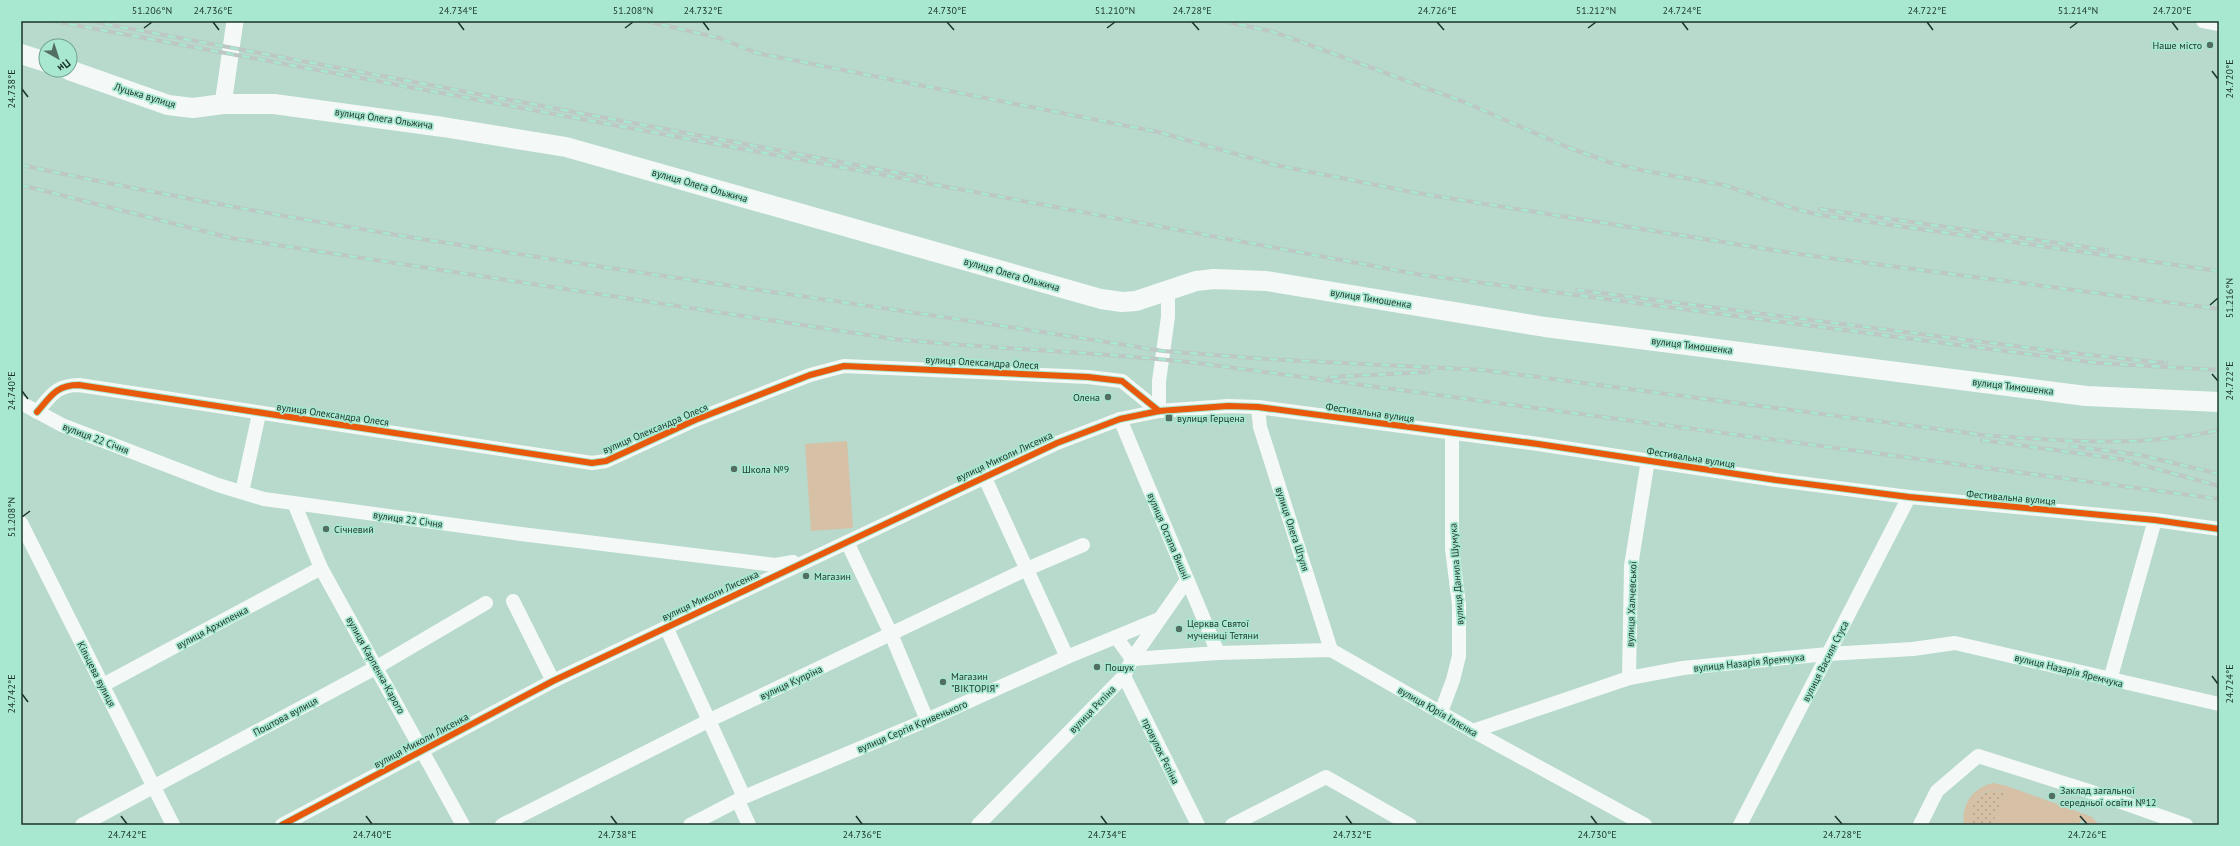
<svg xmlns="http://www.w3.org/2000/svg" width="2240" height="846" font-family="'PT Sans',sans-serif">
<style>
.grass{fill:url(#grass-dots)}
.park{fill:#d6c0a6}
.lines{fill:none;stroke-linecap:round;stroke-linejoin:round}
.minor{stroke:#f4f9f7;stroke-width:14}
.major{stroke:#f4f9f7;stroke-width:17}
.highway{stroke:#f4f9f7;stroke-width:20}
.rail-casing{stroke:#bdc7c4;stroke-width:4}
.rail{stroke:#a9e8d0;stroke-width:2.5;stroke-dasharray:8;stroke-linecap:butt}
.cycleway-casing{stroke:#a9e8d0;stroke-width:8}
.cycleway{stroke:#e8590c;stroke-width:6}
.ticks{fill:none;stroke:#1b342b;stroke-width:1.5}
.poi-dot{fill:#526e63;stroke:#a9e8d0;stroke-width:1.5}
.labels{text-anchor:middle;stroke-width:3.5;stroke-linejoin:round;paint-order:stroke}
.poi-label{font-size:10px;fill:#1b342b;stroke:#a9e8d0;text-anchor:start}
.street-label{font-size:10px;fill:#1b342b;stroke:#a9e8d0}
.neatline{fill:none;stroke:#1b342b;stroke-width:1.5}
.ticks-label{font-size:10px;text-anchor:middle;fill:#1b342b}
</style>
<defs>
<pattern id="grass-dots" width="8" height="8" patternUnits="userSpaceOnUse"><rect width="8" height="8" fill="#d6c0a6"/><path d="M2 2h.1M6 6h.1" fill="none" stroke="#ad9d87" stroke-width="1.8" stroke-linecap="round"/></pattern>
</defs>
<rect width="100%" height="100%" fill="#b7dacc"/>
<path class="grass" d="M 1993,790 L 2005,792 L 1992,825 L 1971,825 C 1968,808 1976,794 1993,790 Z"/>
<g class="park">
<polygon points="847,441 853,528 811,531 805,444"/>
<path d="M 1993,783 L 2007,786 L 2084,814 L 2092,817 L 2099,825 L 2090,825 L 2081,820 L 2079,825 L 1992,825 L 2004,792 C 1983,783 1967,805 1971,825 L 1964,825 C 1961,804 1973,788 1993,783 Z"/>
</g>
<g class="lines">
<g class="minor">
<polyline points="2203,21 2219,24"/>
<polyline points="21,403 62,425 218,485 264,499 521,534 775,565 793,562"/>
<polyline points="1258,407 1260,427 1331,650"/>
<polyline points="1159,411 1159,381 1168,317 1168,290"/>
<path d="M 37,412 C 51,396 56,385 79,385 L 592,463 L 606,461 L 695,420 L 810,375 L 844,366 L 1088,377 L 1122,381 L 1159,411"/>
<polyline points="1120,419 1218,653"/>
<polyline points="984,476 1067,657"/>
<polyline points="242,492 259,414"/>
<polyline points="294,503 321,568 463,825"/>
<polyline points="21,523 173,825"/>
<polyline points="847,542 891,634 927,720"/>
<polyline points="513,601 553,681"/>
<polyline points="666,627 744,797"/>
<polyline points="1116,637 1132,659 1218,653 1331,650 1473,731 1645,825"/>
<polyline points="1124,676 1198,825"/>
<polyline points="1629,678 1631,566 1648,460"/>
<polyline points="2110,680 2155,520"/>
<polyline points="103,685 321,568"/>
<polyline points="1441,712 1453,680 1459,656 1459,605 1452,549 1452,434"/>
<polyline points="1473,731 1629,678 1683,668 1828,654 1913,649 1955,643 2219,704"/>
<polyline points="738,801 749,825"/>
<polyline points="82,825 377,667 486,603"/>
<polyline points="282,825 553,681 1057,443 1120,419 1159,411 1228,406 1258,407 1538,444 1776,480 1909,497 2155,520 2219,529"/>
<polyline points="502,825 710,720 1027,569 1083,545"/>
<polyline points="690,825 744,797 927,720 1067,657 1157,620"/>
<polyline points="978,825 1124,676 1132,659 1187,580"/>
<polyline points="1232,825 1326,777 1410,825"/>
<polyline points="1740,825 1909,497"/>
<polyline points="1920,825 1937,791 1978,756 2095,793 2186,825"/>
</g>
<polyline class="major" points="223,104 235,21"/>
<g class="highway">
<polyline points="21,54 46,62"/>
<polyline points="69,70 168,105 193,108 223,104 274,104 443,127 566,147 1101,299 1122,302 1136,301 1196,281 1214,279 1266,281 1545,327 2086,396 2219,402"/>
</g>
<g class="rail-casing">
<g id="rail">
<polyline points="53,21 1422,275 2097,363 2219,370"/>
<polyline points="89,21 926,178"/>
<polyline points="646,21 719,38 757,53 1158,132 1275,165 1417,193 1798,254 2219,309"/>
<polyline points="1223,21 1270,31 1299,41 1464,102 1567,147 1609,162 1645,171 1724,185 1789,207 1819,215 2219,271"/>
<path d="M 21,165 C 398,246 782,289 1163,351 L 1266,359 L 1483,370 L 1983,435 C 2061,441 2142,448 2219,430"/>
<path d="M 21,185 L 231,238 L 894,339 C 997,350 1101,351 1205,364 L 2219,499"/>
<polyline points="1820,209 2107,250"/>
<polyline points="1577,290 2070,353 2166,363"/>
<polyline points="1330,377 1428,372"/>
<polyline points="1982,440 2120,459 2219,486"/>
<polyline points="2070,446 2140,455 2219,474"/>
</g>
</g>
<use href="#rail" class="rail"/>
<g class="cycleway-casing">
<g id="cycleway">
<path d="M 37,412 C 51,396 56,385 79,385 L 592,463 L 606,461 L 695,420 L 810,375 L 844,366 L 1088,377 L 1122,381 L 1159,411"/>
<polyline points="282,825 553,681 1057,443 1120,419 1159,411 1228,406 1258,407 1538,444 1776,480 1909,497 2155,520 2219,529"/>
</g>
</g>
<use href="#cycleway" class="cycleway"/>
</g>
<path class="ticks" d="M 213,22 L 219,30M 458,22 L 464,30M 703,22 L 709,30M 947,22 L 954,30M 1192,22 L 1199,30M 1437,22 L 1444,30M 1682,22 L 1688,30M 1927,22 L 1933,30M 2172,22 L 2178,30M 144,28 L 152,22M 625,28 L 633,22M 1107,28 L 1115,22M 1588,28 L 1596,22M 2070,28 L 2078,22M 2212,71 L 2218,79M 22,89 L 28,97M 2210,305 L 2218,298M 2212,374 L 2218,381M 22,391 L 28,399M 22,517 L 30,511M 2212,676 L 2218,684M 22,694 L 28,702M 121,816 L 127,824M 366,816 L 372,824M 611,816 L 617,824M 856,816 L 862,824M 1101,816 L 1107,824M 1346,816 L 1352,824M 1591,816 L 1597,824M 1835,816 L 1842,824M 2080,816 L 2087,824"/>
<g class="poi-dot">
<circle cx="2210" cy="45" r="4"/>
<circle cx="1108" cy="397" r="4"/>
<rect x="1165" y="414" width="8" height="8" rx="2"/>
<circle cx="734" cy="469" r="4"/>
<circle cx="326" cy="529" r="4"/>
<circle cx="806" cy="576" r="4"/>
<circle cx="1179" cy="629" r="4"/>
<circle cx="1097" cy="667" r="4"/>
<circle cx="943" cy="682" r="4"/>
<circle cx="2052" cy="796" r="4"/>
</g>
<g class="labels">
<g class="poi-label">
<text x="2202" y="49" text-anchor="end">Наше місто</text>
<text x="1100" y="401" text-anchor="end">Олена</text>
<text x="1177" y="422">вулиця Герцена</text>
<text x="742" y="473">Школа №9</text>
<text x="334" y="533">Січневий</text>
<text x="814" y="580">Магазин</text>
<text x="1187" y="627">Церква Святої<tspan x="1187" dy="12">мучениці Тетяни</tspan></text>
<text x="1105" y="671">Пошук</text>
<text x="951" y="680">Магазин<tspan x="951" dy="12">"ВІКТОРІЯ"</tspan></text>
<text x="2060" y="794">Заклад загальної<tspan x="2060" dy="12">середньої освіти №12</tspan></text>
</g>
<g class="street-label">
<text transform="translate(145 95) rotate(17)" y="4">Луцька вулиця</text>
<text transform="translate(384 118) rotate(8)" y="4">вулиця Олега Ольжича</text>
<text transform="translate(700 185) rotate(16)" y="4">вулиця Олега Ольжича</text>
<text transform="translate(1012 274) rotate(16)" y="4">вулиця Олега Ольжича</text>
<text transform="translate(1371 298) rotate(9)" y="4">вулиця Тимошенка</text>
<text transform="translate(1692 345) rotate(7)" y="4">вулиця Тимошенка</text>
<text transform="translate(982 362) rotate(3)" y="4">вулиця Олександра Олеся</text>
<text transform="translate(2013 386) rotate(7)" y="4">вулиця Тимошенка</text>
<text transform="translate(1370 412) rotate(8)" y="4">Фестивальна вулиця</text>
<text transform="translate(333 414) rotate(8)" y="4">вулиця Олександра Олеся</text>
<text transform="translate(655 428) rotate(-23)" y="4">вулиця Олександра Олеся</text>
<text transform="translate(96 438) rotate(21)" y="4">вулиця 22 Січня</text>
<text transform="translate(1004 456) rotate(-25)" y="4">вулиця Миколи Лисенка</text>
<text transform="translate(1691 457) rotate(9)" y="4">Фестивальна вулиця</text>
<text transform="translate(2011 497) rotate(5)" y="4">Фестивальна вулиця</text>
<text transform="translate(408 519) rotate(8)" y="4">вулиця 22 Січня</text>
<text transform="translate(1293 529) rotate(72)" y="4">вулиця Олега Штуля</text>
<text transform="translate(1169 536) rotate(67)" y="4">вулиця Остапа Вишні</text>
<text transform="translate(1456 574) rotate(-94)" y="4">вулиця Данила Шумука</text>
<text transform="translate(710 595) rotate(-25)" y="4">вулиця Миколи Лисенка</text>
<text transform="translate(1631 604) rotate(-88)" y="4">вулиця Халчевської</text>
<text transform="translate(212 627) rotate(-28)" y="4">вулиця Архипенка</text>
<text transform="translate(1825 661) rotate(-63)" y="4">вулиця Василя Стуса</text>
<text transform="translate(1749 662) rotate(-6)" y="4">вулиця Назарія Яремчука</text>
<text transform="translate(376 665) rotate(61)" y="4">вулиця Карпенка-Карого</text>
<text transform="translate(2069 670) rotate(14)" y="4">вулиця Назарія Яремчука</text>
<text transform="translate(97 674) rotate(63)" y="4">Кільцева вулиця</text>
<text transform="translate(791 682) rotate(-25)" y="4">вулиця Купріна</text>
<text transform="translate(1092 709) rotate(-46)" y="4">вулиця Рєпіна</text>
<text transform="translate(1438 711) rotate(30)" y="4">вулиця Юрія Іллєнка</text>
<text transform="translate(285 716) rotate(-28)" y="4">Поштова вулиця</text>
<text transform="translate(912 726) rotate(-23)" y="4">вулиця Сергія Кривенького</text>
<text transform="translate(421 740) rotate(-28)" y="4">вулиця Миколи Лисенка</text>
<text transform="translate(1161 751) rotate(64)" y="4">провулок Рєпіна</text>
</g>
</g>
<rect width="2240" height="846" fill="none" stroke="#a9e8d0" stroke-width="44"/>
<g transform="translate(58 58) rotate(141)"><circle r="19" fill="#a9e8d0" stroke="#70a08e"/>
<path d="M0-3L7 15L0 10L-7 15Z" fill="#526e63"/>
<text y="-6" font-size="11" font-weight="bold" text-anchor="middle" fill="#1b342b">Пн</text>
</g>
<rect x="22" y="22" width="2196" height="802" class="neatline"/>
<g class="ticks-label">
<text x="152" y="14">51.206°N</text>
<text x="213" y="14">24.736°E</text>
<text x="458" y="14">24.734°E</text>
<text x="633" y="14">51.208°N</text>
<text x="703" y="14">24.732°E</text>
<text x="947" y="14">24.730°E</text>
<text x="1115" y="14">51.210°N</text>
<text x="1192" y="14">24.728°E</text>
<text x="1437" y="14">24.726°E</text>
<text x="1596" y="14">51.212°N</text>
<text x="1682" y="14">24.724°E</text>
<text x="1927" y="14">24.722°E</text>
<text x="2078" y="14">51.214°N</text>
<text x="2172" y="14">24.720°E</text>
<text transform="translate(2229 79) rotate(-90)" y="4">24.720°E</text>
<text transform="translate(11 89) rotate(-90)" y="4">24.738°E</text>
<text transform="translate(2229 298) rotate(-90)" y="4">51.216°N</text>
<text transform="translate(2229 381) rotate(-90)" y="4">24.722°E</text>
<text transform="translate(11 391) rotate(-90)" y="4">24.740°E</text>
<text transform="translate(11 517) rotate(-90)" y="4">51.208°N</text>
<text transform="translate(2229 684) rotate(-90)" y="4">24.724°E</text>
<text transform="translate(11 694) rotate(-90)" y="4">24.742°E</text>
<text x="127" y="838">24.742°E</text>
<text x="372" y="838">24.740°E</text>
<text x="617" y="838">24.738°E</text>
<text x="862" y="838">24.736°E</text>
<text x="1107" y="838">24.734°E</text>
<text x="1352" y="838">24.732°E</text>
<text x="1597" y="838">24.730°E</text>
<text x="1842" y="838">24.728°E</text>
<text x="2087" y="838">24.726°E</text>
</g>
</svg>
